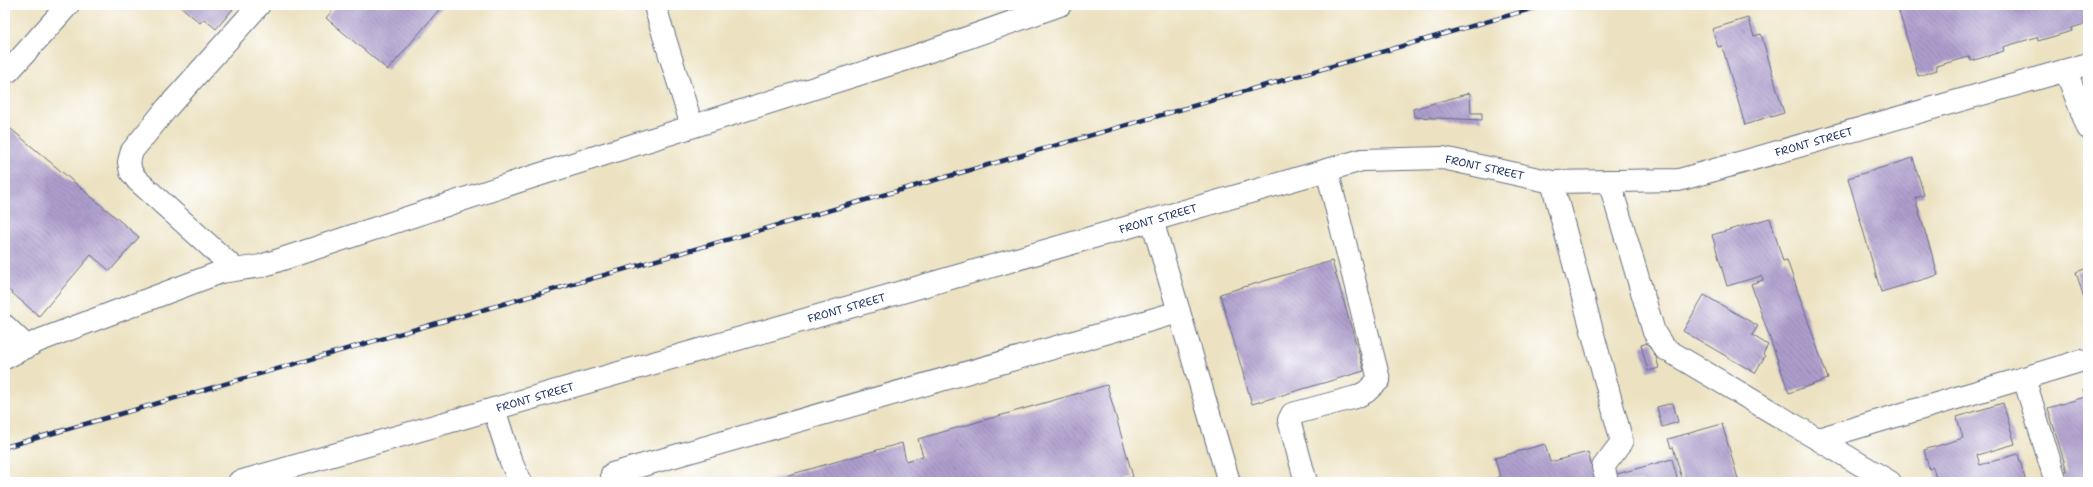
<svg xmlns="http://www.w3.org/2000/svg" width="2093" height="487" font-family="'Shantell Sans',sans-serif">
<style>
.building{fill:url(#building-back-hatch)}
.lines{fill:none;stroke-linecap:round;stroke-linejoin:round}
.minor-casing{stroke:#646e81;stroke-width:24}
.minor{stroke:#fff;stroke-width:22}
.rail-casing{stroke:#1b2f5e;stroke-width:4.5}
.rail{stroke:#fff;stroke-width:3;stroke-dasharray:9;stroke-linecap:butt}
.labels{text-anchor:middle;stroke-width:3;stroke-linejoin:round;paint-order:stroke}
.street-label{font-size:11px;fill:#1b2f5e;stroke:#fff}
</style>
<defs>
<pattern id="building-back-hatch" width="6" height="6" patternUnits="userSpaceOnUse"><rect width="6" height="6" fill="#ad9dcc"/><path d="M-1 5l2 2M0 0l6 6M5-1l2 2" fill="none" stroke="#8c80a9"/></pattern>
</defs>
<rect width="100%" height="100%" fill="#fff"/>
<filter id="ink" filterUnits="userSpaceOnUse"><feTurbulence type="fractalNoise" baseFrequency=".025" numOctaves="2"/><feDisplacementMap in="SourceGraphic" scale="8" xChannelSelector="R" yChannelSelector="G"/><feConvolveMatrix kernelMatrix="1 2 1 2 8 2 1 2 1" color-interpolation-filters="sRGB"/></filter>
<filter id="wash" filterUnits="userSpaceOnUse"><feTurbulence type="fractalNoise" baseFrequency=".012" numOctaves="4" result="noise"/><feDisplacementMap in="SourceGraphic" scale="16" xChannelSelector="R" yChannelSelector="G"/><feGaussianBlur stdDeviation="0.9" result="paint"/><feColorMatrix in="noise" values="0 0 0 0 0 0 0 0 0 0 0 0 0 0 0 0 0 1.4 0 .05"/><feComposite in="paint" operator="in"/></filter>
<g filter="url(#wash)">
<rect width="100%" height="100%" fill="#ece2c1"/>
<g id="blocks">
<g class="building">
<polygon points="179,5 228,5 233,9 216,29 204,19 200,23"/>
<polygon points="337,5 443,5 388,70 326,18"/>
<polygon points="1897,5 2088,5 2088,23 2071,28 2072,31 2038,41 2037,37 2003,47 2004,51 1971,61 1969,57 1936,66 1937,70 1918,76"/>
<polygon points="1748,18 1754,36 1761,34 1784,113 1771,117 1770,116 1745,125 1722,46 1718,47 1712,29"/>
<polygon points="1470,93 1471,113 1482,113 1482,120 1414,117 1413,109"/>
<polygon points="5,124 139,237 110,271 91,255 39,316 5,287"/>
<polygon points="1913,158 1924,195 1915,198 1938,275 1881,292 1848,178"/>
<polygon points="1770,218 1783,261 1787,260 1828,379 1789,393 1751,284 1763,280 1761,276 1727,286 1712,235"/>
<polygon points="1332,261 1364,371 1252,404 1220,294"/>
<polygon points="2088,268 2088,297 2084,298 2076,272"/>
<polygon points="1704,295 1758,326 1752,335 1768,345 1763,354 1765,356 1755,373 1683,331"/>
<polygon points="1652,342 1659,368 1648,371 1641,345"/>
<polygon points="1107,385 1133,477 1114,482 764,482 902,443 906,461 923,456 918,439"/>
<polygon points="2088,387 2088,482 2065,482 2062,472 2067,471 2048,408 2085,397 2083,389"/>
<polygon points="1673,403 1678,422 1662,427 1657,407"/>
<polygon points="2003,403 2015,444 1977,455 1980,465 2018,454 2026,482 1937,482 1933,467 1929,469 1924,450 1963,438 1957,417"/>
<polygon points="1722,424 1739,482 1683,482 1673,447 1671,448 1668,439"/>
<polygon points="1545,444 1550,462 1588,452 1596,482 1482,482 1500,477 1495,458"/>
<polygon points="1672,459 1678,482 1597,482 1606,477"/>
</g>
</g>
</g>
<g filter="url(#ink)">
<use href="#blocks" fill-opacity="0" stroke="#646e81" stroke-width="1"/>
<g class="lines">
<g class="minor-casing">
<g id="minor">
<polyline points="656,10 692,126"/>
<polyline points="5,68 9,71 68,5"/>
<polyline points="2066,71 2088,128"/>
<polyline points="1609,181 1654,332 1664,348 1890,482"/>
<polyline points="1552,182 1622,442 1603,467 1606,477"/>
<polyline points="1152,220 1229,482"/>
<polyline points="235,269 137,180 131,172 129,162 132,151 167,108 259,5"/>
<polyline points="5,326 27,347"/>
<polyline points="5,358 38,341 221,272 261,266 519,181 910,58 1060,5"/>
<polyline points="2024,378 2080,361"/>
<polyline points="494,409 510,459 520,482"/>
<polyline points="1818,439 2024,378 2056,482"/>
<path id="s1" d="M 239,482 L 1362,160 L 1443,158 L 1552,182 L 1679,180 L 2088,64"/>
<polyline points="614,482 612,474 1179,312"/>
<polyline points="1306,482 1289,420 1292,414 1356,397 1366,392 1379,380 1327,170"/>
</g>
</g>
<use href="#minor" class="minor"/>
<g class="rail-casing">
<polyline id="rail" points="5,447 1545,5"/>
</g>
<use href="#rail" class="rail"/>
</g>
</g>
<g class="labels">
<g class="street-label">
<text dy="4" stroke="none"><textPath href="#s1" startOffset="1628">FRONT STREET</textPath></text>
<text dy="4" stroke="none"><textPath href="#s1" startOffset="1292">FRONT STREET</textPath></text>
<text dy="4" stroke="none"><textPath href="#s1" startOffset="956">FRONT STREET</textPath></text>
<text dy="4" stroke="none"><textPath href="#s1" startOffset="632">FRONT STREET</textPath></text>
<text dy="4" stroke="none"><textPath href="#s1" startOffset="308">FRONT STREET</textPath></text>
</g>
</g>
<rect width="2093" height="487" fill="none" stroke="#fff" stroke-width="20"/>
</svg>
